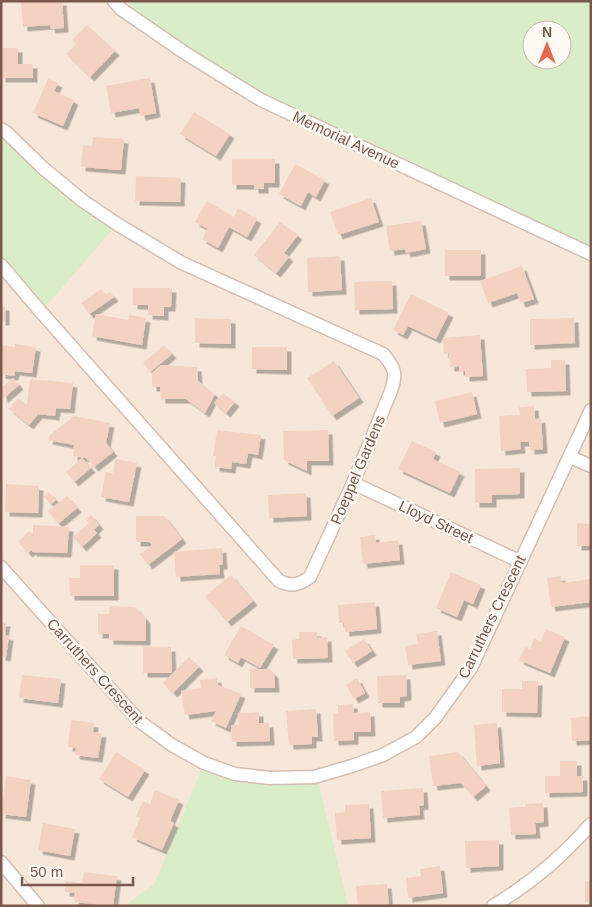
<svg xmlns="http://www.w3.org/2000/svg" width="592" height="907" font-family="Helvetica,sans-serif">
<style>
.residential{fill:#f6e7d9;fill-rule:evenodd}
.green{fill:#d9edc8;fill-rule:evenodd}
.building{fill:#f4d2c2;filter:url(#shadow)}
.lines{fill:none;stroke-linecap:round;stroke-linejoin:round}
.minor-casing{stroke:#d4beb2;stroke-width:15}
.minor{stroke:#fff;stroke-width:12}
.labels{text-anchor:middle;stroke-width:5;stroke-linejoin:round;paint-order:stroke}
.street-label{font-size:15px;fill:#7b594c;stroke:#fff9f3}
</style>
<defs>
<filter id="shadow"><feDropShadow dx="4.5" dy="4.5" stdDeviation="0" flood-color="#0004"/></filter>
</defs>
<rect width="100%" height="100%" fill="#fdf5eb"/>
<path class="residential" d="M 1,1 L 591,1 L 591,906 L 1,906 ZM 532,30 L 562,30 L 562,60 L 532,60 Z"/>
<g class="green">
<path d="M 133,1 L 591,1 L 591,254 L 261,100 L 121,9 ZM 532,30 L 562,30 L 562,60 L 532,60 Z"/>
<polygon points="1,129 117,224 41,312 1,265"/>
<polygon points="204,763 237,774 317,776 348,906 125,906 155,883"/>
</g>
<g class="building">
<polygon points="21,1 62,1 64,28 51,29 50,25 23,27"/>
<polygon points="87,25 115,51 90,77 66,54 76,44 72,40"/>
<polygon points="1,48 18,48 18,64 33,64 33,78 1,78"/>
<polygon points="150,78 156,113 141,116 139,108 111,113 106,86"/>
<polygon points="48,79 58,83 54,91 74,100 63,126 33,113"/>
<polygon points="194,112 230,134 216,156 180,134"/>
<polygon points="93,137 124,139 121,170 81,167 83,145 92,146"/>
<polygon points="232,159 275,159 275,183 264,183 264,189 254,189 254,185 232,185"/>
<polygon points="295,164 325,180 316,197 308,192 301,206 279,194"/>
<polygon points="136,176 181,178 180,202 135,201"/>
<polygon points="371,198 379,222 338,235 330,212"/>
<polygon points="207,201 234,217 238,208 257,219 247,237 229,227 218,248 202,239 208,229 195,222"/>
<polygon points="421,221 426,249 406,253 405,249 390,251 386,226"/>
<polygon points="280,222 298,235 284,253 289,257 276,273 254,255"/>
<rect x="445" y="250" width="36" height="26"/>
<polygon points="340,256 342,290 308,292 307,258"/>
<polygon points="522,266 534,299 521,303 517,293 488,303 480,281"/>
<polygon points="392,281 393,309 355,310 354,282"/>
<polygon points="133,288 172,288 171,307 164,307 164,316 148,315 148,305 133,305"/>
<polygon points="101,289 105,295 110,292 114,297 89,314 81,303"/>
<polygon points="411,294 449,313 436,339 408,326 403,335 393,330"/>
<rect x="1" y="306" width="4" height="15"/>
<polygon points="96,314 128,320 129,315 146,318 142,345 92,336"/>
<polygon points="195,318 231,319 231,344 195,343"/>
<polygon points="574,318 575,343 530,345 530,319"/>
<polygon points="480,335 483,376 465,377 465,371 459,371 459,366 450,367 449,353 444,354 443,338"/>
<polygon points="15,344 36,347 32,373 15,371 14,376 1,374 1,345 15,347"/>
<polygon points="164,345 172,354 150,372 143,363"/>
<polygon points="252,347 287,347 287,370 252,369"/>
<polygon points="551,360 565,360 566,391 527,392 526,369 551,368"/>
<polygon points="334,361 359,398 332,416 307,378"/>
<polygon points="161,365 197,367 198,381 215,394 205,413 186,399 161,399 160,387 152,387 152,373"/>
<polygon points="13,378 19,385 3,399 1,388"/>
<polygon points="30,379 73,383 70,409 56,408 55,416 38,414 29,425 9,409 18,398 27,405"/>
<polygon points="472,392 477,414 440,423 435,401"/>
<polygon points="223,393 235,402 226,413 214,403"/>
<polygon points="534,406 535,419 541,418 543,449 530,450 529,442 520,442 521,449 501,451 499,416 520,415 519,407"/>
<polygon points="74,416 110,423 106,443 113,452 94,467 86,458 73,456 74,445 48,440 49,436"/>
<polygon points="217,430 261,435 258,455 248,453 246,464 232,462 231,469 215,467 216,456 213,456"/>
<polygon points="328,430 329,461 307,461 307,471 284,460 283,431"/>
<polygon points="412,441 436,452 433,459 460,472 450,493 398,469"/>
<polygon points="82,458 91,468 74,482 66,472"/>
<polygon points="115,459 137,463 129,502 101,497 106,472 113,473"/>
<polygon points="520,468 520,494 492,495 492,503 475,503 475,469"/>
<polygon points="6,484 39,486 38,513 5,512"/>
<polygon points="49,492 56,500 51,504 44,497"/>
<polygon points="306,493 307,516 269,518 268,495"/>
<polygon points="67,496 77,508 58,524 48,511"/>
<polygon points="91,515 99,525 94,530 97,533 82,547 73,537 89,523 85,519"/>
<polygon points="136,516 164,516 182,539 148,565 140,554 152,545 149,542 136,542"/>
<polygon points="577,523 591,524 591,546 577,546"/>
<polygon points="33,525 69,527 67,553 32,552 32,550 28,553 18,542 29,531 33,534"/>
<polygon points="375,535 376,543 398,540 400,560 363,564 360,537"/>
<polygon points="222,548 223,565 219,565 220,574 176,577 174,552"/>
<polygon points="80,565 114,565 114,596 70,596 69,578 80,578"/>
<polygon points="451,572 481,585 473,604 464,600 457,617 436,608"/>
<polygon points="231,575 253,601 227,622 205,596"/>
<polygon points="561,576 562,583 591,579 591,602 551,607 547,578"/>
<polygon points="375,602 377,629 345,632 344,623 339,623 338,605"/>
<polygon points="110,606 135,607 146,619 146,641 109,640 109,634 98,634 98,614 109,614"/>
<polygon points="1,622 6,622 4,635 9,636 6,657 1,656"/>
<polygon points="241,626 274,645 260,668 241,657 238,663 224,655"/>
<polygon points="546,629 565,637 550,673 519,660 525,647 530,649 534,639 541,641"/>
<polygon points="437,631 441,661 408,665 405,646 418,644 416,634"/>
<polygon points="299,632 317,632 317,638 327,637 328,658 293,659 292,640 299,639"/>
<polygon points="364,639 372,651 353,663 345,651"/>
<polygon points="143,647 171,647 172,673 143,673"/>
<polygon points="189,657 199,667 173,693 163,683"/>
<polygon points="250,669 269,669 274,674 275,688 250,688"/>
<polygon points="22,675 61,679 58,703 19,698"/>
<polygon points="406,675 407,696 400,697 400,703 378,703 377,676"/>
<polygon points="217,678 218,685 241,694 226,728 211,721 216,711 185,715 181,691 201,688 200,680"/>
<polygon points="357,678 365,693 354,699 346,685"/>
<polygon points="522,681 538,681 537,713 502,712 502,689 522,689"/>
<polygon points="353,704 354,713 370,712 371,732 354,732 354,740 334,741 333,714 338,713 338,705"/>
<polygon points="316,709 318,737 312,737 312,744 289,745 286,711"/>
<polygon points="259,712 259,723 269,723 270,741 232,742 231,725 239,725 238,713"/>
<polygon points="591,716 591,740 572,741 571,718"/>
<polygon points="71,720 94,723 93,732 102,733 98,758 75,755 76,748 68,747"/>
<polygon points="497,723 500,763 477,766 474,725"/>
<polygon points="116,752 145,770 128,797 99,779"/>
<polygon points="458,752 486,786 473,797 461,783 433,786 429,756"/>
<polygon points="560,761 577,761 577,776 583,776 583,792 545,793 545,776 560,776"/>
<polygon points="6,776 31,780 26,817 1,814"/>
<polygon points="423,788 424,805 419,806 420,815 383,818 381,791"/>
<polygon points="155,790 179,800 170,821 174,823 162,850 132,837 140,818 136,816 143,801 150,804"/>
<polygon points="543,803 544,822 535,823 536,834 511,835 509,808 525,807 525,804"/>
<polygon points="369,804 371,838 337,840 335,813 345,812 345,805"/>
<polygon points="43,823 75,829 70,856 38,850"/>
<polygon points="499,840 499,866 466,868 465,841"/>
<polygon points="440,866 443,893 408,898 406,878 421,876 420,869"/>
<polygon points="84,872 117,876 113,906 74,902 75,893 65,892 66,881 82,883"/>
<polygon points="585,881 591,882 591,902 585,902"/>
<polygon points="387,884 389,906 358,906 356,886"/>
</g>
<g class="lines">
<g class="minor-casing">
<g id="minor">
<polyline points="114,1 121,9 185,53 261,100 591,254"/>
<path d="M 1,129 L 6,132 L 43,168 L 83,201 L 117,224 L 182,263 L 383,354 C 395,368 397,374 391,391 L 353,483 L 310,577 C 299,585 292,587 279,581 L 41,312 L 1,265"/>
<polyline points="570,457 591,466"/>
<polyline points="353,483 519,561"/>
<polyline points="1,567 139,721 172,745 204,763 235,774 270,778 314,777 352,766 383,755 416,737 435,718 471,668 591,410"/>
<polyline points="1,862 38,906"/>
<path d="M 493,906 C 530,884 563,856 591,824"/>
</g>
</g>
<use href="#minor" class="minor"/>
</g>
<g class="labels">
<g class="street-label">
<text transform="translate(346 140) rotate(25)" y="5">Memorial Avenue</text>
<text transform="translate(358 470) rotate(-67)" y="5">Poeppel Gardens</text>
<text transform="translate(436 522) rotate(25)" y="5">Lloyd Street</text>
<text transform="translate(492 617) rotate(-64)" y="5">Carruthers Crescent</text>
<text transform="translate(95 671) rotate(48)" y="5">Carruthers Crescent</text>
</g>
</g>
<rect width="592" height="907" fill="none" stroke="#7b594c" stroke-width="5"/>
<g transform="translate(547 45)"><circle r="24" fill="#fff9f3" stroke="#cab9b0"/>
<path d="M0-4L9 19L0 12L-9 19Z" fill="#ea664d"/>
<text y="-8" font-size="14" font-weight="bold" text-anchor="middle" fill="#7b594c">N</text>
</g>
<path d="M22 877v8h111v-8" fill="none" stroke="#7b594c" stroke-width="2.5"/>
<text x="30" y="877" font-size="15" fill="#7b594c" stroke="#fff9f3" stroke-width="4" paint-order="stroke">50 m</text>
</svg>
